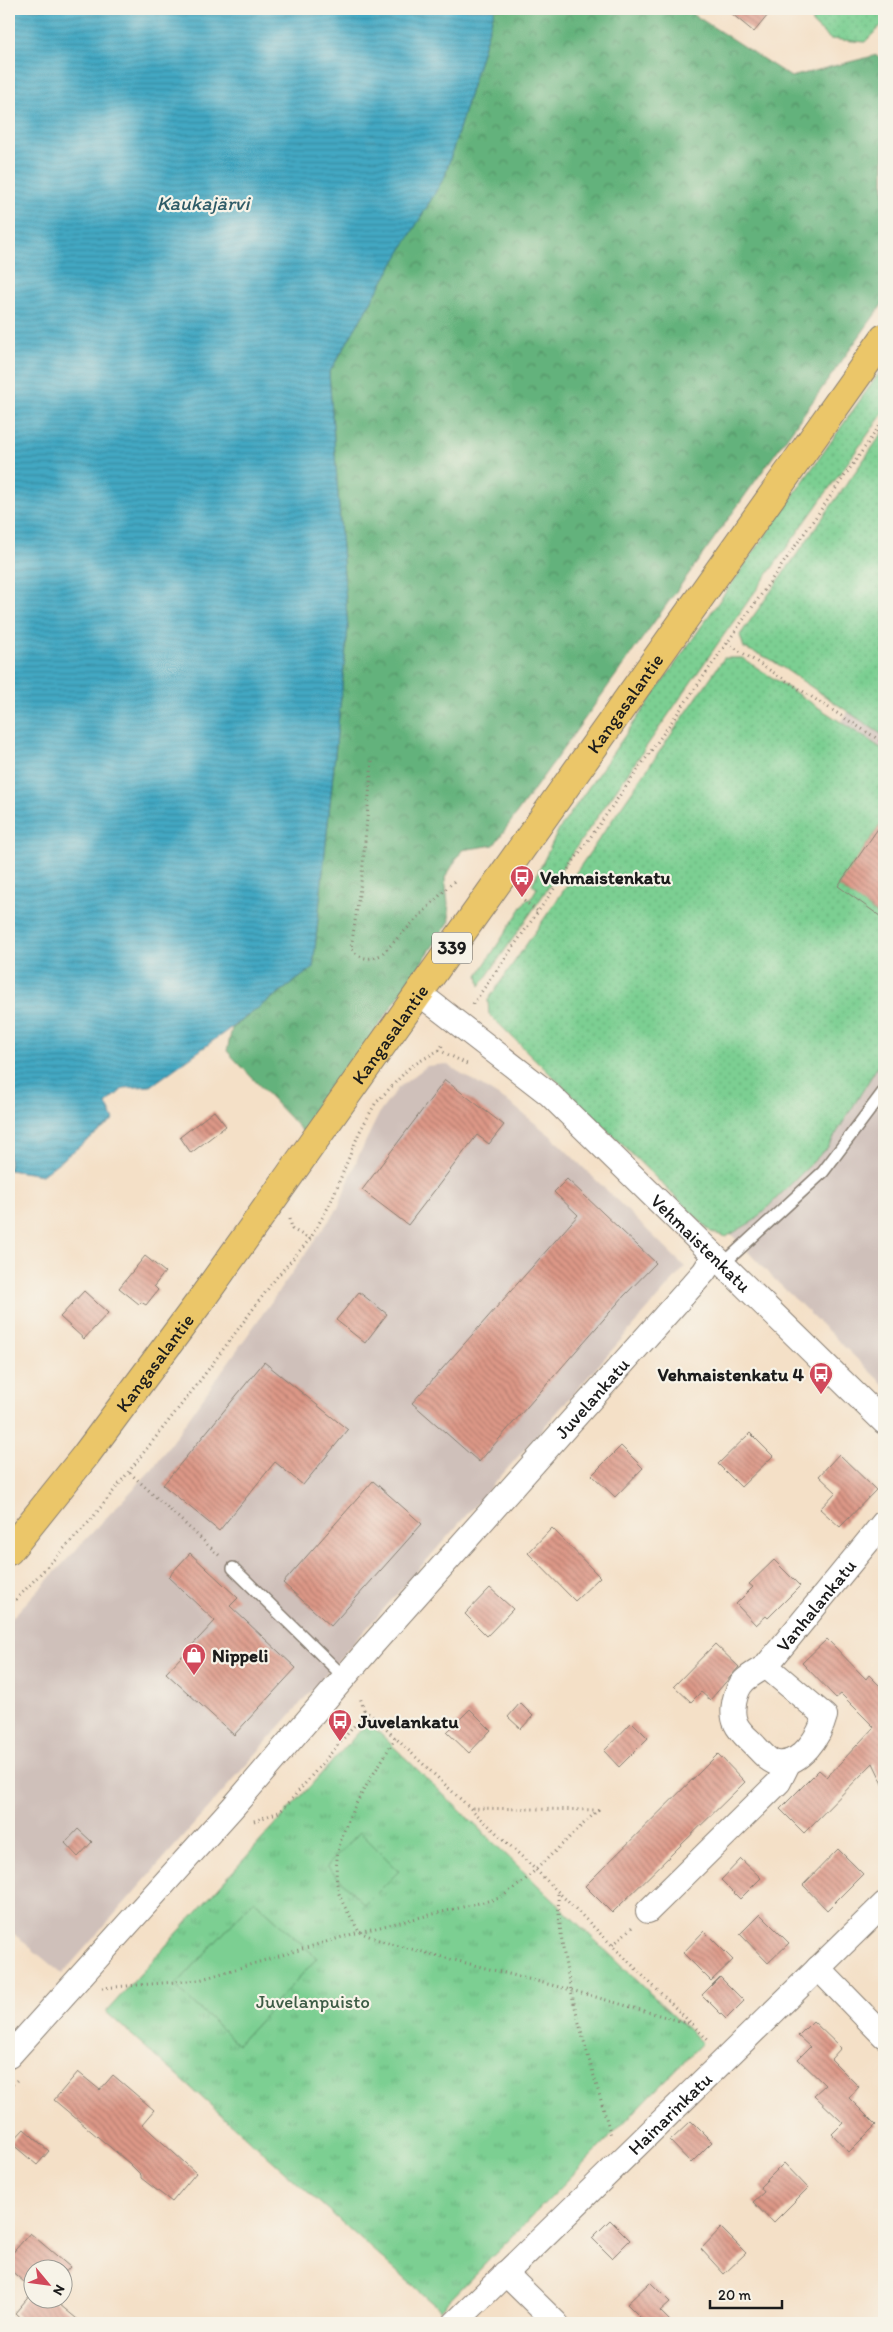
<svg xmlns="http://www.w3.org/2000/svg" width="893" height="2332" font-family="Itim,sans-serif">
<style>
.industrial{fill:#cfc0ba}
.grass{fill:url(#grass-dots);stroke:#4c7657}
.forest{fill:url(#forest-crowns);stroke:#40674c}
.park{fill:url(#park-tufts);stroke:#4c7657}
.pitch{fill:#7bcf92;stroke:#4c7657}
.water{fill:url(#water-rules);stroke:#306270}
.building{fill:url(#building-back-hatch)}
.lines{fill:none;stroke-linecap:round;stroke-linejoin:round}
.service-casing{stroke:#887e72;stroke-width:14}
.minor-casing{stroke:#887e72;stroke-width:26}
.primary-casing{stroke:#887e72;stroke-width:30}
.path{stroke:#887e72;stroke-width:3;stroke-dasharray:1 4;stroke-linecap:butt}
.service{stroke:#fff;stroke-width:11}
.minor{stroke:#fff;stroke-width:24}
.primary{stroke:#ebc669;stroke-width:28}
.labels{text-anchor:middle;stroke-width:4.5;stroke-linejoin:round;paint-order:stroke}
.shield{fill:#f7f3e8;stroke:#5e5c59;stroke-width:1}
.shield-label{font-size:18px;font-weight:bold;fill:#1c1c1c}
.street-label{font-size:19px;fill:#1c1c1c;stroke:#f7f3e8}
.poi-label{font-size:19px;font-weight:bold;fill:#1c1c1c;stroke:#f7f3e8;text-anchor:start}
.park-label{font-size:19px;fill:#3d5b45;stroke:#f7f3e8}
.water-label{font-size:20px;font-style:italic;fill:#2e5b67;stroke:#f7f3e8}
</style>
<defs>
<pattern id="grass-dots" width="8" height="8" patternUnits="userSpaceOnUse" patternTransform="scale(1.25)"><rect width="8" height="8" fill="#7bcf92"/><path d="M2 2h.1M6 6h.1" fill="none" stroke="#6ab17d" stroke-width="1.8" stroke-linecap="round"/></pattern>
<pattern id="forest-crowns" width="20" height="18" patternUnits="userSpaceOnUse" patternTransform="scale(1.25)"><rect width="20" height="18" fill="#64b27c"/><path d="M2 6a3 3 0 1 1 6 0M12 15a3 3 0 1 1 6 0" fill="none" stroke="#529065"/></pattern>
<pattern id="park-tufts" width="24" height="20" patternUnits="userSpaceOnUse" patternTransform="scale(1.25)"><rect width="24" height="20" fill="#7bcf92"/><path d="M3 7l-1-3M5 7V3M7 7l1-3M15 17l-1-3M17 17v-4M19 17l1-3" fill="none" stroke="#6ab17d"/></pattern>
<pattern id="water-rules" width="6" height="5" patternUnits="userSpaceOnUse" patternTransform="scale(1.25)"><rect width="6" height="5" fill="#43a8c3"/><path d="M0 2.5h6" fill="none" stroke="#37889e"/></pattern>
<pattern id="building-back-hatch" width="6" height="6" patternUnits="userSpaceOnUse" patternTransform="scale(1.25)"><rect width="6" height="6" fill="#dd9887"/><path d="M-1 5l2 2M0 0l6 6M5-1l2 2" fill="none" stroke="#b27b6e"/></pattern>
</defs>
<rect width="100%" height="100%" fill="#f7f3e8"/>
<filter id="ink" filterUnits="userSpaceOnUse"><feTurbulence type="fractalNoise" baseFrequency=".02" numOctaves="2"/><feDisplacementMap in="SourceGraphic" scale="10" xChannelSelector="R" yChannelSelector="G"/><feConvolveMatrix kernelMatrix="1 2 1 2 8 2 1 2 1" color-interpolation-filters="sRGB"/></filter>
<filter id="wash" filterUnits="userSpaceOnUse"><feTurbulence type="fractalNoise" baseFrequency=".0096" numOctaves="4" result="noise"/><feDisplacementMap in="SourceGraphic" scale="20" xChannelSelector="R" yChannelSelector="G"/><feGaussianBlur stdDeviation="1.12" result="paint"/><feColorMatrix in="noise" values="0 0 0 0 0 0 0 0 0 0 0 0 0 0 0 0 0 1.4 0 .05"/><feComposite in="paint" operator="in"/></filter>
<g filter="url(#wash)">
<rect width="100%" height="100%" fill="#f4e0c7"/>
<g class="industrial">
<polygon points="884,661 884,1385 768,1273 658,1157 650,993"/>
<polygon points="446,1064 511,1104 551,1136 685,1267 62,1974 9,1930 9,1621 153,1468 338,1208 358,1157 380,1112 398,1088 427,1066"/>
</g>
<g class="grass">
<polygon points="812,9 884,9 884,23 865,42 830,39 813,24"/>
<polygon points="884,366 884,412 721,639 480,986 478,975 527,899 530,900 537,888 532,885 558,831"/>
<polygon points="884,431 884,736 770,659 744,648 740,635"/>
<polygon points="724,658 742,658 884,750 884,820 838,886 884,919 884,1056 828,1147 755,1220 726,1237 711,1232 489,1014 488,1000"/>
</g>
<polygon class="forest" points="495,9 685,9 791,77 877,55 884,62 884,302 494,845 462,850 445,878 450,921 305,1134 227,1051 232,1028 313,968 348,629 329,373 445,176"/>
<polygon class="park" points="368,1722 702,2043 440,2310 106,2012"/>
<g class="pitch">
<polygon points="360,1832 399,1871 365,1905 327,1866"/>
<polygon points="254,1900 317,1958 238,2044 175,1986"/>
</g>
<polygon class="water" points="9,9 495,9 445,176 329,373 348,629 313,968 151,1086 124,1088 106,1104 114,1120 42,1175 9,1170"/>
<g id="blocks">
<g class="building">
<polygon points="726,9 773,9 754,32"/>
<polygon points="884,820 884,919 838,886"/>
<polygon points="445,1080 504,1125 489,1144 477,1135 408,1225 362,1190"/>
<polygon points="214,1111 226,1126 191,1153 180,1137"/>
<polygon points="567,1179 656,1263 624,1296 479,1462 412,1403 578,1215 554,1192"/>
<polygon points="145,1256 165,1272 154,1286 158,1290 146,1305 141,1302 139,1304 119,1288"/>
<polygon points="84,1291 108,1313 84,1339 60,1317"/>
<polygon points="359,1292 387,1314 365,1343 336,1320"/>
<polygon points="264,1362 348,1430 303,1485 275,1462 219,1531 163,1485"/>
<polygon points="750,1433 773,1456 741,1487 718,1464"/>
<polygon points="621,1446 643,1468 615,1497 592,1475"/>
<polygon points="839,1454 876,1490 840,1527 820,1509 836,1492 819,1476"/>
<polygon points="373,1481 422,1524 331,1626 283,1583"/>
<polygon points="552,1528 600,1577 575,1601 528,1553"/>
<polygon points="190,1553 238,1598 230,1606 296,1668 234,1735 166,1673 215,1621 168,1577"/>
<polygon points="774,1560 800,1586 768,1618 766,1616 756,1625 736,1604 753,1587 749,1584"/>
<polygon points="490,1588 513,1609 487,1636 465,1614"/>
<polygon points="827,1639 866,1679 869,1675 884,1690 884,1786 873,1763 804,1833 780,1809 819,1770 827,1777 874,1727 841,1694 836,1698 802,1663"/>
<polygon points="715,1644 739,1667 710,1700 701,1692 691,1702 674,1686"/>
<polygon points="520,1703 533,1716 521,1729 508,1717"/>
<polygon points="470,1709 491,1730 469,1753 447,1732"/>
<polygon points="632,1722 648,1738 619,1767 604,1751"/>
<polygon points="718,1754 745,1782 612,1913 585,1886"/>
<polygon points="78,1829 92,1842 78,1857 65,1843"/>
<polygon points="838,1849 863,1874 827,1910 803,1885"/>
<polygon points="741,1859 761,1878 740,1899 721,1880"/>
<polygon points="760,1914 789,1943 768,1963 740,1934"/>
<polygon points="704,1931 733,1960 711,1981 683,1953"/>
<polygon points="720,1977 744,2001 726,2019 702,1995"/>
<polygon points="813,2021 841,2048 831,2059 859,2087 849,2098 876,2125 849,2152 832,2134 843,2123 814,2095 825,2085 798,2059 810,2047 798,2036"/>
<polygon points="78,2072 100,2090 113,2075 154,2110 142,2124 196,2173 172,2202 141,2178 141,2175 129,2163 54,2100"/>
<polygon points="691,2121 712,2142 691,2163 670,2141"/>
<polygon points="24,2129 49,2151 37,2165 11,2143"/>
<polygon points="784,2163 808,2188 773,2223 753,2202 764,2192 760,2187"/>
<polygon points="610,2220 630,2240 612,2258 592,2238"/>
<polygon points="721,2228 746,2253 724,2274 701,2249"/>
<polygon points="30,2233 70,2267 62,2276 62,2270 32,2270 32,2289 9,2269 9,2257"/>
<polygon points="650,2282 670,2302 660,2311 672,2323 646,2323 627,2304"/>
<polygon points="32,2293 32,2300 54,2300 82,2323 26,2323 15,2313"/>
</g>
</g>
</g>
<g filter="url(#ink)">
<use href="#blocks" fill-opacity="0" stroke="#887e72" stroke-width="1"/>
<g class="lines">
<g class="service-casing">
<g id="service">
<polyline points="723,1264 823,1172 884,1091"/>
<polyline points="233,1568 345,1678"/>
</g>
</g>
<g class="minor-casing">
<g id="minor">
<path id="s1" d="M 420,994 L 549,1094 L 884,1422"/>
<path id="s2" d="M 766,1666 L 825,1716 C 820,1735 801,1766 777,1763 C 769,1762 761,1752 756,1747 C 750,1740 740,1733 736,1724 C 730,1712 735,1690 744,1681 C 750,1675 760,1670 766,1666 L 884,1522"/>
<polyline points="648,1911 779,1782 789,1762"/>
<polyline points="818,1968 884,2036"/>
<path id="s3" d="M 9,2056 L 233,1807 L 373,1644 L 704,1272 L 714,1256"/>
<polyline points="505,2273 556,2323"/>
<path id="s4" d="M 455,2323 L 884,1904"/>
</g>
</g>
<g class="primary-casing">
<g id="primary">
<path id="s5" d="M 9,1551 L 85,1456 L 201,1300 L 884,338"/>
</g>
</g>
<g class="path">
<polyline points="727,643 884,743"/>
<path d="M 372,761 L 362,875 L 351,948 C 361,959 367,961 381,955 L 454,881"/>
<polyline points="524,901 539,912"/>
<polyline points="473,1004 884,420"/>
<polyline points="439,1050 469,1065"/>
<polyline points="290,1219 292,1229 310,1239"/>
<polyline points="130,1473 221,1557"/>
<polyline points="9,1607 90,1521 196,1386 276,1278 310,1239 330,1204 359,1133 375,1104 410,1067 439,1050 444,1043"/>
<polyline points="364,1710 372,1716 536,1870 710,2042"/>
<path d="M 395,1738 C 370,1784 327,1833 338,1890 C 341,1904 353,1919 359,1932 L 500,1898 L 524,1881 L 598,1810 L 469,1808"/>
<polyline points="254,1821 279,1812 285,1807 360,1719 364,1710 360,1697"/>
<path d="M 558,1894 C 560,1976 590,2058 611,2136"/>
<polyline points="613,1945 632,1927"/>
<polyline points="102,1988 199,1980 359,1932 384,1942 571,1990 694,2025"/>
<polyline points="9,2088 17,2080"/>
</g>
<use href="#service" class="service"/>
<use href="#minor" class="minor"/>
<use href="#primary" class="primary"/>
</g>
</g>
<defs>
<g id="bus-pin" transform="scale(1.25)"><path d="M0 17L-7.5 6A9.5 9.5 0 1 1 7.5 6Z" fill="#d1495b" stroke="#f7f3e8"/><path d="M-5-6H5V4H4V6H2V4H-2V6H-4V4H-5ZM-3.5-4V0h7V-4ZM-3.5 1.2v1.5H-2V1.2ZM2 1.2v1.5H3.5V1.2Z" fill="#fff"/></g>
<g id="shop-pin" transform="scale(1.25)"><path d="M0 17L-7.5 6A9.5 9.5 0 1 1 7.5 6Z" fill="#d1495b" stroke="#f7f3e8"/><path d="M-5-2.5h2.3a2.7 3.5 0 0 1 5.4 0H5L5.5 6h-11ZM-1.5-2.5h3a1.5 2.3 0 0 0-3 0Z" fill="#fff"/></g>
</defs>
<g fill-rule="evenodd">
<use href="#bus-pin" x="522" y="877"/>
<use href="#bus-pin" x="821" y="1374"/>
<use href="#shop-pin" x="194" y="1655"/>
<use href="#bus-pin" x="340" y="1721"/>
</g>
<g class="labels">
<rect class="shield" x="432" y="932.5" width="40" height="31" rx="4"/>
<g class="shield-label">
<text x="452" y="954">339</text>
</g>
<g class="street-label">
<text dy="7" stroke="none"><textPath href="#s5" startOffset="1048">Kangasalantie</textPath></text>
<text dy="7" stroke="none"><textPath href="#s5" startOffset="642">Kangasalantie</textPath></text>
<text dy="7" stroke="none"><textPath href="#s1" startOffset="376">Vehmaistenkatu</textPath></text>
<text dy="7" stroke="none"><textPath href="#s5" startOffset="238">Kangasalantie</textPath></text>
<text dy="7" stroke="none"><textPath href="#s3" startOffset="879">Juvelankatu</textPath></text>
<text dy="7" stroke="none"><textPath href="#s2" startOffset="358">Vanhalankatu</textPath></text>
<text dy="7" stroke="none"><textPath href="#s4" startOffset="300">Hainarinkatu</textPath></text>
</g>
<g class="poi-label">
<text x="540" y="884">Vehmaistenkatu</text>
<text x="804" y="1381" text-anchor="end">Vehmaistenkatu 4</text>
<text x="212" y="1662">Nippeli</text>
<text x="358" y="1728">Juvelankatu</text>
</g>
<g class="park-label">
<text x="313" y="2008">Juvelanpuisto</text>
</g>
<g class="water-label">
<text x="203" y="210">Kaukajärvi</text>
</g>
</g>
<rect width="893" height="2332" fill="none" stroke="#f7f3e8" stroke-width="30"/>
<g transform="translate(48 2284) rotate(119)"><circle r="24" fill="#f7f3e8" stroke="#9f9d96"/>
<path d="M0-4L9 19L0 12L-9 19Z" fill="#d1495b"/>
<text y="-8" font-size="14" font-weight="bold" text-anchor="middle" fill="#1c1c1c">N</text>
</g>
<path d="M710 2300v8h72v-8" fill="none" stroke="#1c1c1c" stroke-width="2.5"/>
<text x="718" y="2300" font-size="15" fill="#1c1c1c" stroke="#f7f3e8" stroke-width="4" paint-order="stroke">20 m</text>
</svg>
